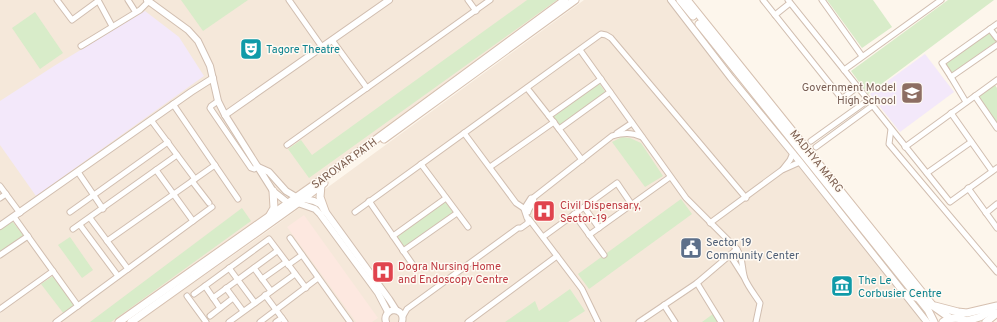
<svg xmlns="http://www.w3.org/2000/svg" width="997" height="322" font-family="Overpass,sans-serif">
<style>
.residential{fill:#f5e8da}
.commercial{fill:#fde8e0}
.education{fill:#f3e8fa}
.park{fill:#d8ecc9}
.lines{fill:none;stroke-linecap:round;stroke-linejoin:round}
.minor-casing{stroke:#d1beb0;stroke-width:7}
.tertiary-casing{stroke:#d1beb0;stroke-width:8}
.secondary-casing{stroke:#d6c0b0;stroke-width:9}
.minor{stroke:#fff;stroke-width:5}
.tertiary{stroke:#fff;stroke-width:6}
.secondary{stroke:#fff;stroke-width:7}
.labels{text-anchor:middle;stroke-width:3;stroke-linejoin:round;paint-order:stroke}
.culture-label{font-size:11px;fill:#0d838f;stroke:#fffaf3;text-anchor:start}
.education-label{font-size:11px;fill:#785e54;stroke:#fffaf3;text-anchor:end}
.street-label{font-size:11px;fill:#7a5c4d;stroke:#fffaf3}
.health-label{font-size:11px;fill:#be3a42;stroke:#fffaf3;text-anchor:start}
.service-label{font-size:11px;fill:#4e5e75;stroke:#fffaf3;text-anchor:start}
</style>
<rect width="100%" height="100%" fill="#fdf6ec"/>
<g class="residential">
<polygon points="0,0 561,0 301,189 115,322 0,322"/>
<polygon points="584,0 672,0 844,210 921,312 921,322 138,322 272,228"/>
</g>
<polygon class="commercial" points="304,215 378,318 372,322 356,322 287,227"/>
<g class="education">
<polygon points="145,11 179,37 204,76 36,196 0,145 0,101 54,66"/>
<polygon points="925,54 954,92 900,132 870,94"/>
</g>
<g class="park">
<polygon points="181,0 248,0 203,31"/>
<polygon points="527,0 557,0 309,178 288,149 301,140 312,155"/>
<polygon points="827,0 873,0 892,27 862,48"/>
<polygon points="948,0 994,0 868,94 851,71"/>
<polygon points="35,12 63,53 40,69 12,28"/>
<polygon points="990,31 997,41 952,73 945,63"/>
<polygon points="599,83 606,93 560,126 553,117"/>
<polygon points="995,85 997,88 997,124 978,97"/>
<polygon points="622,137 630,138 641,143 663,176 645,187 612,142"/>
<polygon points="681,199 692,214 589,289 578,274"/>
<polygon points="445,200 454,212 404,247 396,236"/>
<polygon points="242,208 251,221 111,322 90,322"/>
<polygon points="12,221 24,236 0,253 0,229"/>
<polygon points="70,237 93,270 82,278 58,245"/>
<polygon points="53,276 75,306 64,314 41,284"/>
<polygon points="570,289 585,311 568,322 505,322 535,301 539,311"/>
<polygon points="713,314 718,322 702,322"/>
</g>
<g class="lines">
<g class="minor-casing">
<g id="minor">
<polyline points="57,0 72,20 98,1"/>
<polyline points="98,0 112,26"/>
<polyline points="128,0 135,11"/>
<polyline points="289,0 322,47"/>
<polyline points="468,0 476,11"/>
<polyline points="763,0 842,99 857,87"/>
<polyline points="788,0 950,202 997,168"/>
<polyline points="822,0 862,56"/>
<polyline points="775,15 790,3"/>
<polyline points="997,24 942,63 951,77 997,45"/>
<polyline points="990,29 997,38"/>
<polyline points="332,40 367,88"/>
<polyline points="81,46 140,10 148,2"/>
<path d="M 580,50 L 686,198 L 735,247 C 744,257 741,267 745,279 C 749,288 755,295 760,303 L 756,322"/>
<polyline points="844,70 941,0"/>
<polyline points="951,77 966,102"/>
<polyline points="601,79 549,116 559,129 610,92"/>
<polyline points="527,88 549,116"/>
<polyline points="975,96 997,128"/>
<polyline points="218,101 211,106 210,108 251,168 254,169 258,167"/>
<polyline points="173,104 238,199"/>
<polyline points="951,113 992,171"/>
<polyline points="151,120 195,179"/>
<polyline points="559,129 582,160"/>
<polyline points="891,129 889,144 997,272"/>
<polyline points="464,133 516,203 528,211"/>
<polyline points="617,133 632,123"/>
<polyline points="811,141 868,100"/>
<polyline points="287,145 490,0"/>
<polyline points="816,147 872,106"/>
<polyline points="905,147 997,80"/>
<polyline points="421,164 468,227"/>
<polyline points="490,167 554,122"/>
<polyline points="783,169 790,160 793,153"/>
<polyline points="156,170 193,221"/>
<polyline points="78,172 103,209"/>
<polyline points="927,173 971,142"/>
<polyline points="192,181 209,203"/>
<polyline points="0,186 20,213"/>
<polyline points="968,188 997,228"/>
<polyline points="0,198 6,194"/>
<polyline points="369,201 413,265"/>
<polyline points="584,207 599,228"/>
<polyline points="70,212 168,142"/>
<polyline points="355,212 601,34 606,35 611,38 746,198"/>
<polyline points="528,212 528,211 534,201 533,198"/>
<polyline points="986,213 997,204"/>
<polyline points="574,214 604,255"/>
<polyline points="14,217 78,306"/>
<polyline points="90,218 128,269"/>
<polyline points="710,223 782,170 800,162"/>
<polyline points="80,225 118,276"/>
<polyline points="73,229 177,155"/>
<polyline points="589,235 670,177"/>
<polyline points="393,236 446,198"/>
<polyline points="543,237 617,183 632,205"/>
<polyline points="290,238 350,322"/>
<polyline points="107,241 215,165"/>
<polyline points="403,251 457,213"/>
<polyline points="0,255 28,236"/>
<polyline points="730,255 744,277"/>
<polyline points="288,265 302,255"/>
<polyline points="229,268 255,303"/>
<polyline points="254,268 271,291"/>
<polyline points="262,279 286,262"/>
<polyline points="697,283 721,322"/>
<polyline points="205,286 220,308"/>
<polyline points="226,288 243,311"/>
<polyline points="194,294 269,239 306,288"/>
<polyline points="265,295 285,322"/>
<polyline points="187,296 206,322"/>
<polyline points="213,298 277,251"/>
<polyline points="664,305 675,322"/>
<polyline points="0,309 53,271"/>
<polyline points="210,316 233,298"/>
<polyline points="403,316 407,309 518,228 521,228 528,223 528,221"/>
<polyline points="56,322 212,207"/>
<polyline points="229,322 295,274"/>
<polyline points="260,322 318,278"/>
<polyline points="276,322 282,318"/>
<polyline points="468,322 557,256"/>
<path d="M 598,322 L 582,289 L 529,219 L 527,218 L 524,209 L 531,198 L 533,198 L 612,136 C 623,133 631,132 642,137"/>
<polyline points="639,322 697,283 737,249"/>
</g>
</g>
<g class="tertiary-casing">
<g id="tertiary">
<polyline points="147,0 188,30 198,41 210,66 218,101 225,115 273,191 288,203 298,203 315,209 320,214 378,293 388,312"/>
<polyline points="671,0 731,78 800,162 927,322"/>
<polyline points="225,115 389,0"/>
<polyline points="258,167 269,172 286,191 296,197 314,201 320,204 389,299 396,310"/>
<polyline points="0,226 191,92 213,78"/>
<path d="M 386,322 C 384,316 387,312 393,310 C 400,310 404,315 402,322"/>
</g>
</g>
<g class="secondary-casing">
<g id="secondary">
<polyline points="680,0 693,16"/>
<polyline points="687,0 933,306 950,318"/>
<polyline points="699,24 928,310 934,322"/>
<polyline points="384,139 575,0"/>
<polyline points="321,185 320,197 325,211"/>
<polyline points="270,215 274,208 273,191"/>
<polyline points="902,292 918,298"/>
<polyline points="935,306 958,312 967,313 997,306"/>
<polyline points="966,321 980,317 992,310"/>
<polyline points="119,322 318,182 565,0"/>
<polyline points="131,322 298,203 324,183"/>
<path d="M 943,322 C 951,317 960,317 968,322"/>
<polyline points="986,322 997,313"/>
</g>
</g>
<use href="#minor" class="minor"/>
<use href="#tertiary" class="tertiary"/>
<use href="#secondary" class="secondary"/>
</g>
<defs>
<g id="theatre-square" transform="scale(1.15)"><rect x="-9" y="-9" width="18" height="18" rx="4" fill="#0f9aa8" stroke="#fffaf3"/><path d="M-5-5.5Q0-4 5-5.5V0Q5 5 0 6Q-5 5-5 0ZM-3.3-2.5H-1v1.5H-3.3ZM1-2.5H3.3v1.5H1ZM-2.8 1Q0 5.5 2.8 1Z" fill="#fff"/></g>
<g id="school-square" transform="scale(1.15)"><rect x="-9" y="-9" width="18" height="18" rx="4" fill="#8d6e63" stroke="#fffaf3"/><path d="M0-5L7-2L0 1L-7-2ZM-4 1L0 2.5L4 1V4Q0 6-4 4Z" fill="#fff"/></g>
<g id="hospital-square" transform="scale(1.15)"><rect x="-9" y="-9" width="18" height="18" rx="4" fill="#e0444e" stroke="#fffaf3"/><path d="M-5-5h3v3.5h4V-5h3V5h-3V1.5h-4V5h-3Z" fill="#fff"/></g>
<g id="civic-square" transform="scale(1.15)"><rect x="-9" y="-9" width="18" height="18" rx="4" fill="#5c6f8a" stroke="#fffaf3"/><path d="M-.6-6.5H3V-4.5H.6V-3L4-1V1h2V6H-6V1h2V-1L-.6-3ZM-1.2 2.5V6h2.4V2.5Z" fill="#fff"/></g>
<g id="museum-square" transform="scale(1.15)"><rect x="-9" y="-9" width="18" height="18" rx="4" fill="#0f9aa8" stroke="#fffaf3"/><path d="M0-6L6-3V-2H-6V-3ZM-5-1h2V3h-2ZM-1-1h2V3h-2ZM3-1h2V3H3ZM-6 4H6V6H-6Z" fill="#fff"/></g>
</defs>
<g fill-rule="evenodd">
<use href="#theatre-square" x="251" y="49"/>
<use href="#school-square" x="912" y="93"/>
<use href="#hospital-square" x="544" y="211"/>
<use href="#civic-square" x="691" y="248"/>
<use href="#hospital-square" x="383" y="272"/>
<use href="#museum-square" x="842" y="286"/>
</g>
<g class="labels">
<g class="culture-label">
<text x="266" y="53">Tagore Theatre</text>
<text x="858" y="284">The Le<tspan x="858" dy="13">Corbusier Centre</tspan></text>
</g>
<g class="education-label">
<text x="896" y="91">Government Model<tspan x="896" dy="13">High School</tspan></text>
</g>
<g class="street-label">
<text transform="translate(817 161) rotate(51)" y="4">MADHYA MARG</text>
<text transform="translate(344 163) rotate(-36)" y="4">SAROVAR PATH</text>
</g>
<g class="health-label">
<text x="560" y="209">Civil Dispensary,<tspan x="560" dy="13">Sector-19</tspan></text>
<text x="398" y="270">Dogra Nursing Home<tspan x="398" dy="13">and Endoscopy Centre</tspan></text>
</g>
<g class="service-label">
<text x="706" y="246">Sector 19<tspan x="706" dy="13">Community Center</tspan></text>
</g>
</g>
</svg>
